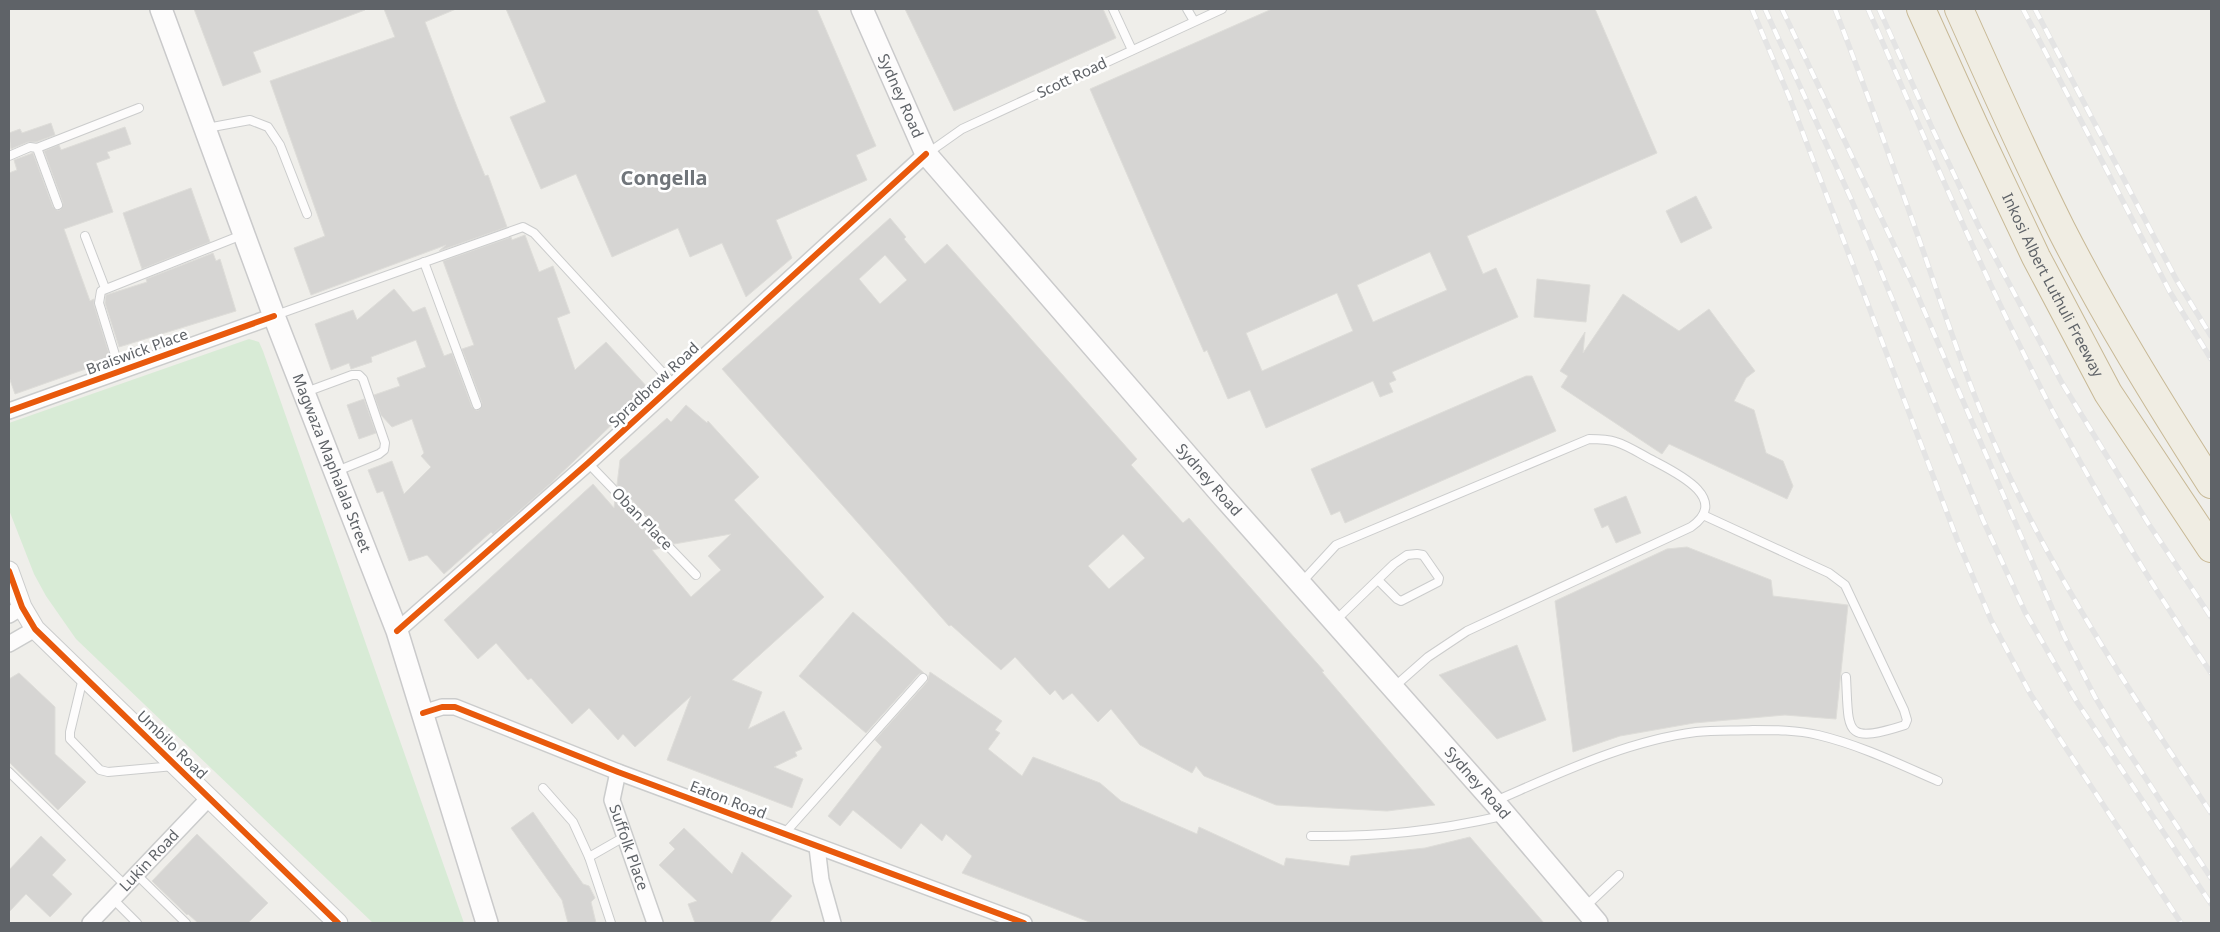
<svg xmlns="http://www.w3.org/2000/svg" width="2220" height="932" font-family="'Noto Sans',sans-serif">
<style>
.green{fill:#d8ebd6}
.building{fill:#d6d5d3;stroke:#deddd9;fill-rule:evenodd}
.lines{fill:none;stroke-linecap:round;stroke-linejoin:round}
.service-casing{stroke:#cbcccc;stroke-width:10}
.minor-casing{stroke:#cbcccc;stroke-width:18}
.tertiary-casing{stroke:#cbcccc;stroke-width:21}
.secondary-casing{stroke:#cacacb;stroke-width:24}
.motorway-casing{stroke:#c8b996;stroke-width:30}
.service{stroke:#fdfcfc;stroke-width:8}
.minor{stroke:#fdfcfc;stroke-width:15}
.tertiary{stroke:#fdfcfc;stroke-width:19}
.secondary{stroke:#fdfcfc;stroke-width:21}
.motorway{stroke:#f0ede3;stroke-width:28}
.rail-casing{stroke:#e4e4e4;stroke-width:5.5}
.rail{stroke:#fff;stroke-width:4;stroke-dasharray:11;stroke-linecap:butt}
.cycleway-casing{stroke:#fff;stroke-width:9}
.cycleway{stroke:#e8590c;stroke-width:6}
.labels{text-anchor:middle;stroke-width:5;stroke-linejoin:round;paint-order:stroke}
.street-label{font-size:15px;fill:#5f6368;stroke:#fff}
.district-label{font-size:20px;font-weight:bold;fill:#70757a;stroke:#fff}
</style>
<rect width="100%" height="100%" fill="#efeeea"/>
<polygon class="green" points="249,339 259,342 263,351 464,923 373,923 76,639 46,596 34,574 9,510 9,423"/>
<g class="building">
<polygon points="194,9 365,9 365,10 253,52 261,72 223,86"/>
<polygon points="384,9 456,9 425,22 457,107 485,176 488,175 507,227 439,251 446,245 311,295 294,248 325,236 270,81 395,37"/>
<polygon points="506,9 817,9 876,146 856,155 867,180 776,220 792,258 746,297 722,243 690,257 678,228 612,257 576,174 541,189 510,117 546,102"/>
<polygon points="905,9 1103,9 1116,38 954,111"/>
<path d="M 1272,9 L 1595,9 L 1657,153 L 1467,236 L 1483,274 L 1496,268 L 1518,317 L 1392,372 L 1396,380 L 1389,383 L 1393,392 L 1380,397 L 1373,381 L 1266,428 L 1250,390 L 1228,399 L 1207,350 L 1204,352 L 1090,89 ZM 1430,252 L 1447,290 L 1373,322 L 1357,285 ZM 1337,293 L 1353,331 L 1262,371 L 1246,333 Z"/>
<polygon points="51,123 55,135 36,142 28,142 11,149 9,133 20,129 22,133"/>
<polygon points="125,127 131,144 107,152 110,158 96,163 113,212 64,229 90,301 94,299 94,305 111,360 15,394 9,377 9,173 17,170 14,160 33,153 53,207 57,210 60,210 63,203 44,151 59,145 61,150"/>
<polygon points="191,188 210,242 142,269 123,213"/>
<polygon points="1696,196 1712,228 1681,243 1666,211"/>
<path d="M 890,218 L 906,237 L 904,239 L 925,264 L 947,244 L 1137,459 L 1131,465 L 1183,523 L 1189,518 L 1324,671 L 1322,672 L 1435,805 L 1387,811 L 1276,805 L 1204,776 L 1196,766 L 1192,773 L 1140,745 L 1111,709 L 1098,722 L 1072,693 L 1063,700 L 1055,690 L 1050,695 L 1015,657 L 1001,670 L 951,625 L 949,626 L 722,369 ZM 885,255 L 907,280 L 880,304 L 859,279 ZM 1123,534 L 1145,558 L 1109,589 L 1088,566 Z"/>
<polygon points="525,235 539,272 553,266 570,313 557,318 575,370 606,342 649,389 551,483 493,534 491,532 444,574 427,555 409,561 383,491 377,493 368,470 392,461 404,494 431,467 421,456 424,453 412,419 392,427 381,415 374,395 400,386 397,378 426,367 416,340 371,357 372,362 351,369 349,363 331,370 315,324 353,310 357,320 394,289 413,312 425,307 444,356 452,353 472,407 476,410 479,410 482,403 462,349 474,345 443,261 511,237 512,240"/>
<polygon points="213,253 216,261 220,259 236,311 119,347 105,303 106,295 147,282 146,279"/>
<polygon points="1537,279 1590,285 1586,322 1534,317"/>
<polygon points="1623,294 1679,331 1709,309 1755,371 1746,378 1734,401 1754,410 1766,453 1783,461 1793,486 1787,499 1669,444 1662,454 1561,387 1568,376 1560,371 1585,332 1583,353"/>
<polygon points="1526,376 1532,376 1556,431 1345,523 1340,511 1331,515 1311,469"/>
<polygon points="364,399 376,433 359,439 347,405"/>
<polygon points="686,405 707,423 708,421 759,477 734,500 824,597 732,680 762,692 748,729 784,711 802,749 795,752 797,756 774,767 803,779 792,808 667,760 691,696 635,747 623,734 618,740 589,708 572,724 531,678 528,680 496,643 478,659 444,620 593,484 614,508 615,499 662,548 652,550 691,597 721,570 708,556 731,534 674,544 617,485 620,460 667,418 671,422"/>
<polygon points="1626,496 1641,533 1616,543 1608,525 1602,528 1594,509"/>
<polygon points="1687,547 1771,580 1773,596 1848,605 1836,719 1785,715 1694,723 1620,736 1573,752 1555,601 1667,549"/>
<polygon points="853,612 924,673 919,674 866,733 799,676"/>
<polygon points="1517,645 1546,720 1497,739 1439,675"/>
<polygon points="930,672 1002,721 995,730 1000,733 988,749 1022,776 1033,757 1100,783 1121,801 1197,834 1199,827 1284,866 1286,858 1349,866 1351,856 1425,848 1470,837 1544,923 1092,923 962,873 972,856 946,834 942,841 921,823 901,849 853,810 840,826 828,816 882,747 875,740 927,682"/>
<polygon points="19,673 55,707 55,754 86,782 58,810 9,762 9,679"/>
<polygon points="533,812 583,884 589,886 595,898 591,902 596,923 568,923 562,900 511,828"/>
<polygon points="684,828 732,874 742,852 792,896 769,923 695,923 688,904 697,901 659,865 675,849 669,843"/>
<polygon points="197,834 268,903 248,923 198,923 188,914 187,915 152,881"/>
<polygon points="41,836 66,860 52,875 72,894 50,917 26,894 9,912 9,870"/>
</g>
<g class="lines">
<g class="service-casing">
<g id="service">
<polyline points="1113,9 1132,50"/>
<polyline points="1187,9 1194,21"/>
<polyline points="207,128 250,120 268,127 280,145 307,214"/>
<polyline points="37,148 139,108"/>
<polyline points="928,153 962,129 1222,9"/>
<polyline points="9,156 30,147 37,148 58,205"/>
<polyline points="85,236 105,288"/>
<polyline points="424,262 477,405"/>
<polyline points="276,315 523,227 534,233 673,384"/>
<polyline points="120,371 99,303 101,291 242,235"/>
<polyline points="306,392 352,375 359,375 363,379 385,443 384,450 379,454 337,471"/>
<polyline points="588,463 696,575"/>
<path d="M 1703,515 L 1829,573 L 1845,585 L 1904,710 L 1907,720 L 1905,725 C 1843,745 1849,732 1846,677"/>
<path d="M 1301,583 L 1336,545 L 1589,439 C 1599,439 1607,439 1616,442 C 1629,446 1642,455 1654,461 C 1677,473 1731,499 1691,527 L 1467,631 L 1428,657 L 1394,687"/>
<polyline points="1335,621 1394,564 1407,555 1417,554 1423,555 1439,578 1438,582 1401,601 1397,599 1378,580"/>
<polyline points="83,678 70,732 70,739 100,770 108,772 174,766"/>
<polyline points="9,772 126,886"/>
<polyline points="543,788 573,822 589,857 611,923"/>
<path d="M 1495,801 C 1560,773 1626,741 1696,732 C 1715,730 1735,731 1753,730 C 1775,730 1797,730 1818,735 C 1860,745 1899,764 1938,781"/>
<polyline points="784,834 923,678"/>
<path d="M 1311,836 C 1379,837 1436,831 1502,816"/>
<polyline points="589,857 624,837"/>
<polyline points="136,874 186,923"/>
<polyline points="113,899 137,923"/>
<polyline points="1586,906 1619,875"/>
</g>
</g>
<g class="minor-casing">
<g id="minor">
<polyline points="9,411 274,316"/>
<polyline points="9,615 22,607"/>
<polyline points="397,631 588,463 926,154"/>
<polyline points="9,644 35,629"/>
<polyline points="423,713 442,707 455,707 618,772 1024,923"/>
<path id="s1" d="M 618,772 L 612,800 L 655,923"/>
<polyline points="817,847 821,880 833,923"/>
<path id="s2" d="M 90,923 L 209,798"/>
</g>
</g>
<g class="tertiary-casing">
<polyline id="tertiary" points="9,571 22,607 35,629 338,923"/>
</g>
<g class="secondary-casing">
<g id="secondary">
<path id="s3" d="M 161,9 L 274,316 L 397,631 L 487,923"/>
<path id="s4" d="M 862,9 L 926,154 L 1220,493 L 1496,804 L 1597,923"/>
</g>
</g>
<g class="motorway-casing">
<g id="motorway">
<path id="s5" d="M 1921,9 L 1974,126 L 2036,257 L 2108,393 L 2211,548"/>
<path d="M 1959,9 C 1992,83 2025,157 2061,229 C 2106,317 2158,401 2211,484"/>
</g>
</g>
<use href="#service" class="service"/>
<use href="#minor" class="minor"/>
<use href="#tertiary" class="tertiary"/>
<use href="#secondary" class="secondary"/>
<use href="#motorway" class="motorway"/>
<g class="rail-casing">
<g id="rail">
<polyline points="1752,9 1790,99 1957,539 1991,620 2031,695 2181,923"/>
<polyline points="1765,9 1852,201 1983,520 2025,612 2077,702 2211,904"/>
<polyline points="1782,9 1914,287 2064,636 2095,697 2118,736 2211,878"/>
<path d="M 1835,9 C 1864,84 1891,160 1918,236 C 1945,314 1970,392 2005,467 C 2061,589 2136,701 2211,813"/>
<path d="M 1868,9 C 1927,143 1984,278 2051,408 C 2099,499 2153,588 2211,673"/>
<polyline points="1879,9 1933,130 1979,227 2062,383 2148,523 2211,617"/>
<polyline points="2023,9 2170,292 2211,359"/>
<polyline points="2035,9 2176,279 2211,336"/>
</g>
</g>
<use href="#rail" class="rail"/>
<g class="cycleway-casing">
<g id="cycleway">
<polyline points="9,411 274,316"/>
<polyline points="9,571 22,607 35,629 338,923"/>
<polyline points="397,631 588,463 926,154"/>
<polyline points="423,713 442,707 455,707 618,772 1024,923"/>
</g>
</g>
<use href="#cycleway" class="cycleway"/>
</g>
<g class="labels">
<g class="street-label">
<text transform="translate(1072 78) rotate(-25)" y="5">Scott Road</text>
<text dy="5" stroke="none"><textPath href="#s4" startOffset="95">Sydney Road</textPath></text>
<text dy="5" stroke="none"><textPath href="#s5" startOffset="306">Inkosi Albert Luthuli Freeway</textPath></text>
<text transform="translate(137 352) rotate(-20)" y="5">Braiswick Place</text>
<text transform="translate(654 385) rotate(-43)" y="5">Spradbrow Road</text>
<text dy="5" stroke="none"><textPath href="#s3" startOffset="485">Magwaza Maphalala Street</textPath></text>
<text dy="5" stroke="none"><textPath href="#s4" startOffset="590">Sydney Road</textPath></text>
<text transform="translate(642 519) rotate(46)" y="5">Oban Place</text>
<text transform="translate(172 745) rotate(44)" y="5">Umbilo Road</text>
<text dy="5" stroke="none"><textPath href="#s4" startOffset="995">Sydney Road</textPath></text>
<text transform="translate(728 800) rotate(21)" y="5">Eaton Road</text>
<text dy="5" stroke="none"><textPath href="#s1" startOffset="79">Suffolk Place</textPath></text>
<text dy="5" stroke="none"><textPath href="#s2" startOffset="86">Lukin Road</textPath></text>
</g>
<g class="district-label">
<text x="664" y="185">Congella</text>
</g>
</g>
<rect width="2220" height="932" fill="none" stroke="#5f6368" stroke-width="20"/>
</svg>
